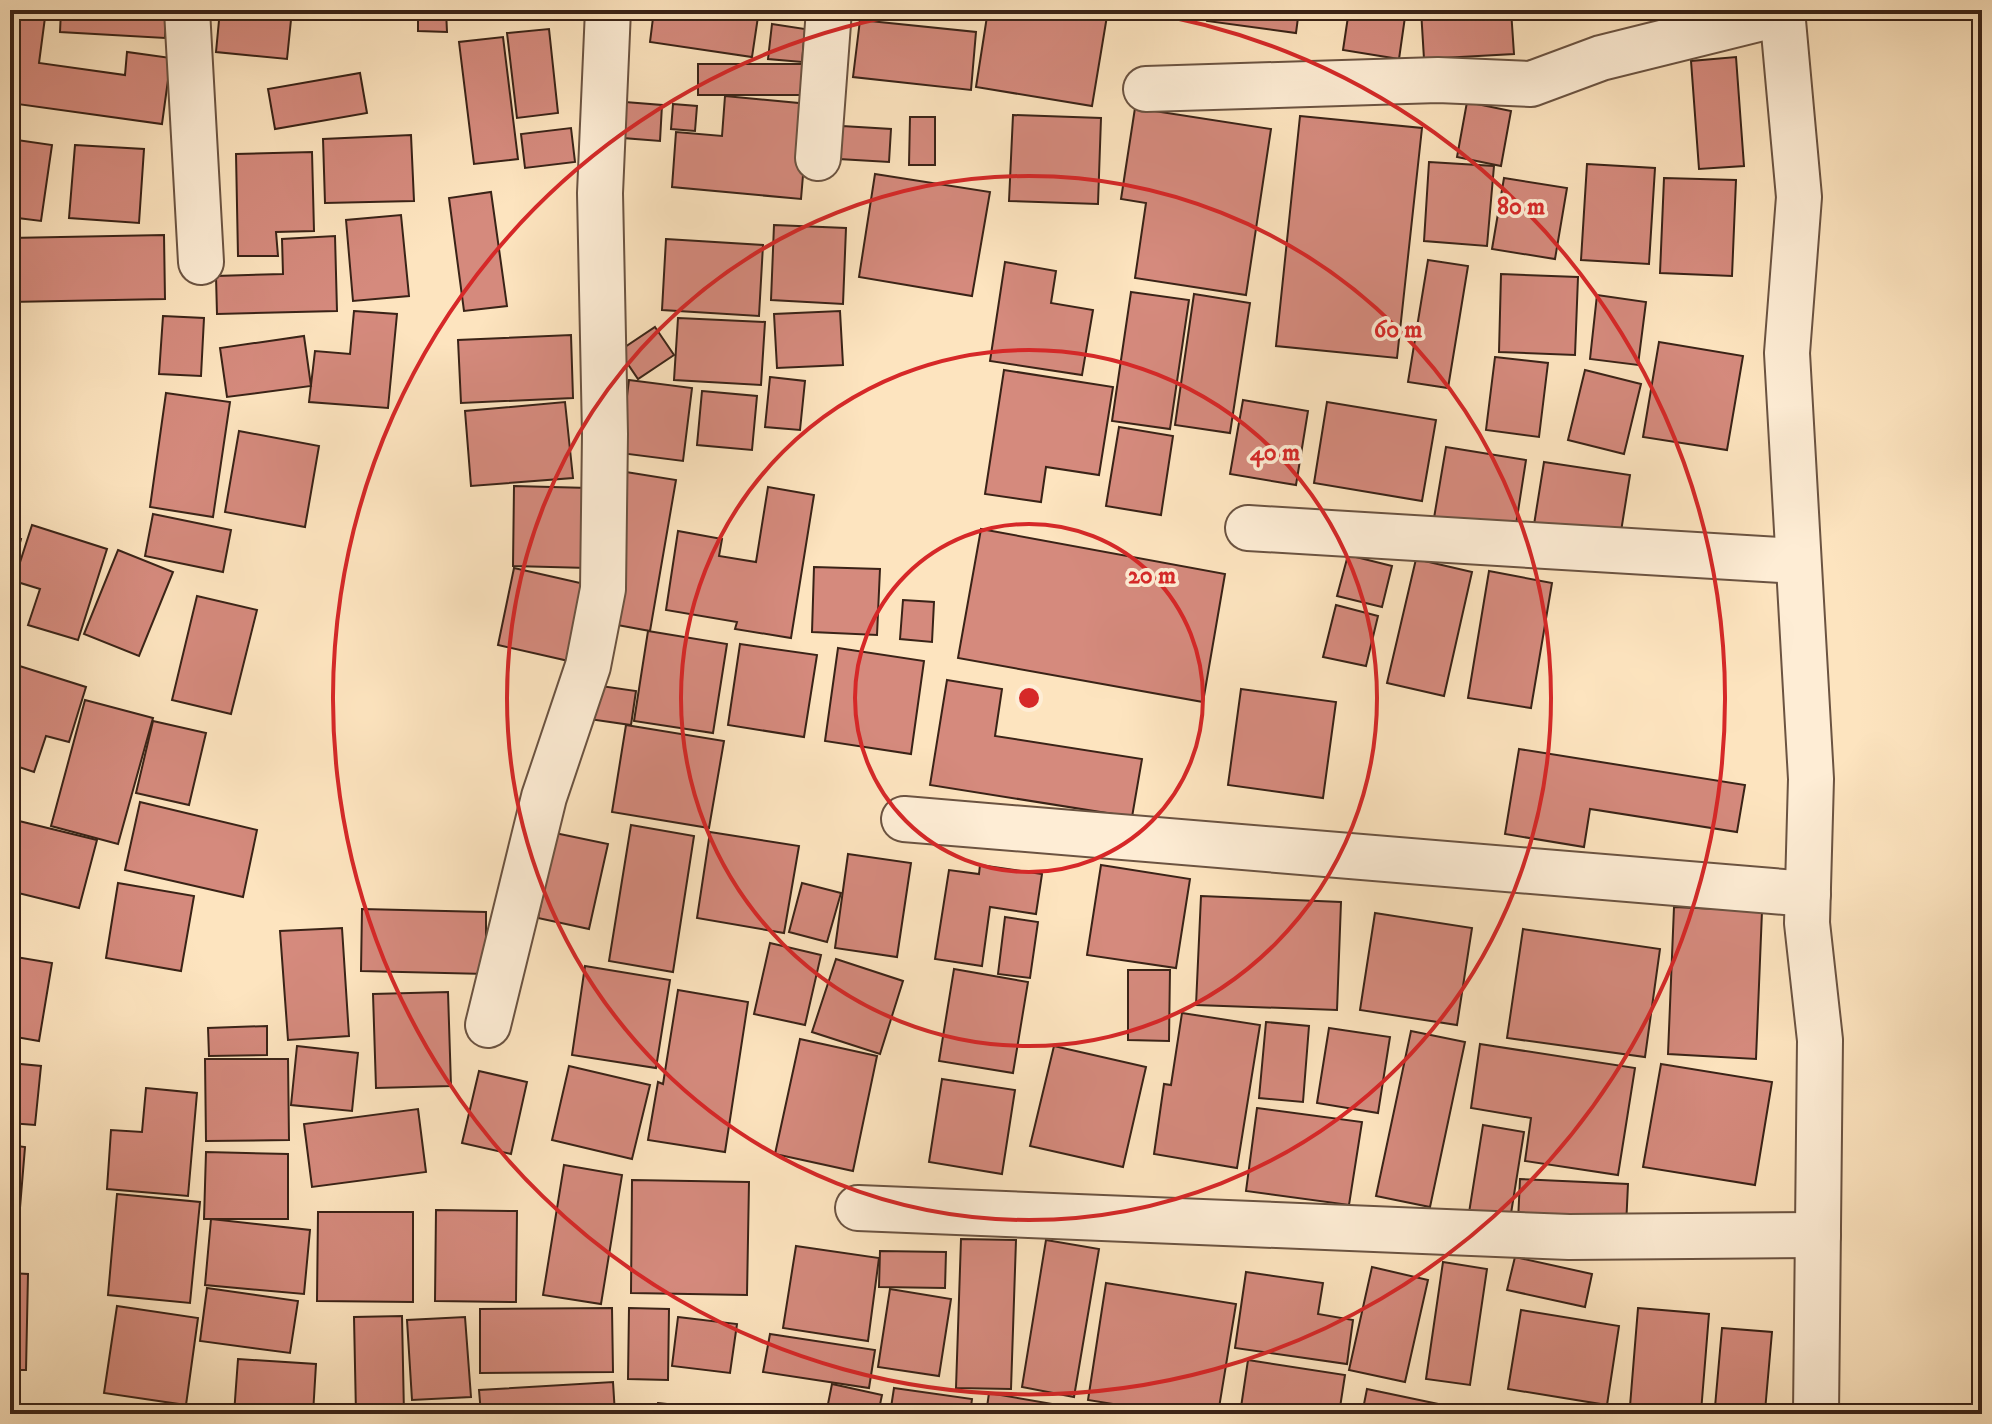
<svg xmlns="http://www.w3.org/2000/svg" width="1992" height="1424" font-family="'IM FELL DW Pica',serif">
<style>
.building{fill:#d58a7d;stroke:#3a2317;stroke-width:2}
.lines{fill:none;stroke-linecap:round;stroke-linejoin:round}
.minor-casing{stroke:#6b5341;stroke-width:48}
.minor{stroke:#feedd5;stroke-width:44}
.ring{fill:none;stroke:#d62828;stroke-width:4}
.centre{fill:#d62828;stroke:#feedd5;stroke-width:4}
.ring-label{font-size:24px;text-anchor:middle;font-weight:bold;fill:#d62828;stroke:#feedd5;stroke-width:7;stroke-linejoin:round;paint-order:stroke}
</style>
<rect width="100%" height="100%" fill="#fde4bf"/>
<filter id="stains"><feTurbulence type="fractalNoise" baseFrequency=".0025" numOctaves="4"/><feColorMatrix values="0 0 0 0 .2 0 0 0 0 .09 0 0 0 0 .02 0 0 0 .5 -.17"/></filter>
<radialGradient id="worn" r=".72"><stop offset=".6" stop-color="#630" stop-opacity="0"/><stop offset="1" stop-color="#630" stop-opacity=".3"/></radialGradient>
<g class="building">
<polygon points="10,10 46,10 39,63 125,75 127,52 171,58 162,124 10,103"/>
<polygon points="61,10 166,10 165,38 60,32"/>
<polygon points="220,10 292,10 287,59 216,52"/>
<polygon points="418,10 446,10 447,32 418,31"/>
<rect x="454" y="10" width="106" height="7"/>
<polygon points="654,10 759,10 752,57 650,42"/>
<polygon points="988,10 1108,10 1092,106 976,87"/>
<polygon points="1209,10 1299,10 1296,33 1207,21"/>
<polygon points="1349,10 1406,10 1399,59 1343,50"/>
<polygon points="1421,10 1511,10 1514,54 1424,59"/>
<polygon points="1563,10 1607,10 1606,18"/>
<polygon points="860,20 976,32 971,90 853,77"/>
<polygon points="772,24 805,29 802,62 768,59"/>
<polygon points="549,29 558,113 517,118 507,33"/>
<polygon points="503,37 518,159 474,164 459,42"/>
<polygon points="1736,57 1744,166 1699,169 1691,61"/>
<polygon points="698,64 810,64 811,95 698,95"/>
<polygon points="360,73 367,113 275,129 268,89"/>
<polygon points="725,96 809,104 801,199 672,187 676,132 722,136"/>
<polygon points="625,102 662,105 660,141 623,138"/>
<polygon points="1467,102 1511,111 1501,166 1457,157"/>
<polygon points="673,104 697,106 695,131 671,129"/>
<polygon points="1135,108 1271,129 1246,295 1135,278 1146,203 1121,199"/>
<polygon points="1013,115 1101,118 1098,204 1009,201"/>
<polygon points="1300,116 1422,128 1397,358 1276,346"/>
<polygon points="910,117 935,117 935,165 909,165"/>
<polygon points="842,126 891,129 889,162 839,159"/>
<polygon points="571,128 575,162 525,168 521,134"/>
<polygon points="411,135 414,201 325,203 323,139"/>
<polygon points="10,139 52,145 41,221 10,217"/>
<polygon points="75,145 144,149 139,223 69,218"/>
<polygon points="312,152 314,231 276,232 278,256 238,256 236,154"/>
<polygon points="1429,162 1494,166 1487,246 1424,241"/>
<polygon points="1587,164 1655,168 1649,264 1581,260"/>
<polygon points="875,174 990,192 972,296 859,277"/>
<polygon points="1504,178 1567,188 1555,259 1492,249"/>
<polygon points="1664,178 1736,180 1732,276 1660,273"/>
<polygon points="491,192 507,306 464,311 449,198"/>
<polygon points="401,215 409,296 353,301 346,220"/>
<polygon points="774,225 846,228 843,304 771,300"/>
<polygon points="164,235 165,299 10,302 10,238"/>
<polygon points="335,236 337,311 217,314 216,276 283,274 282,239"/>
<polygon points="666,239 763,245 759,316 662,310"/>
<polygon points="1428,260 1468,266 1448,388 1408,382"/>
<polygon points="1005,262 1056,271 1051,303 1093,310 1082,375 990,361"/>
<polygon points="1501,274 1578,277 1575,355 1499,352"/>
<polygon points="1131,292 1189,300 1170,429 1112,421"/>
<polygon points="1194,294 1250,303 1230,433 1175,425"/>
<polygon points="1597,295 1646,302 1638,365 1590,359"/>
<polygon points="354,311 397,314 388,408 309,402 315,351 350,354"/>
<polygon points="840,311 843,365 777,368 774,314"/>
<polygon points="163,316 204,318 201,376 159,374"/>
<polygon points="678,318 765,322 761,385 674,380"/>
<polygon points="655,327 674,355 638,379 619,351"/>
<polygon points="571,335 573,398 461,403 458,340"/>
<polygon points="304,336 311,386 227,397 220,348"/>
<polygon points="1659,342 1743,356 1727,450 1643,437"/>
<polygon points="1495,357 1548,363 1539,437 1486,430"/>
<polygon points="1004,370 1113,387 1099,475 1046,467 1041,502 985,494"/>
<polygon points="1585,370 1641,384 1624,454 1568,440"/>
<polygon points="770,377 805,381 800,430 765,427"/>
<polygon points="629,380 692,388 683,461 620,453"/>
<polygon points="702,391 757,396 752,450 697,445"/>
<polygon points="166,393 230,402 213,517 150,507"/>
<polygon points="1243,400 1308,411 1296,485 1230,474"/>
<polygon points="565,402 573,478 471,486 465,411"/>
<polygon points="1327,402 1436,420 1422,501 1314,483"/>
<polygon points="1119,427 1173,436 1161,515 1106,506"/>
<polygon points="239,431 319,446 305,527 225,512"/>
<polygon points="1446,447 1526,460 1515,531 1434,518"/>
<polygon points="1544,462 1630,475 1619,544 1533,531"/>
<polygon points="626,472 676,480 650,631 601,622"/>
<polygon points="514,486 589,488 588,568 513,566"/>
<polygon points="768,487 814,495 791,638 735,629 737,622 666,610 678,531 722,539 719,556 756,562"/>
<polygon points="153,514 231,530 223,572 145,556"/>
<polygon points="32,525 107,549 78,640 28,625 40,589 14,581"/>
<polygon points="981,529 1225,574 1203,702 958,658"/>
<polygon points="10,536 21,539 10,581"/>
<polygon points="118,550 173,572 139,656 84,634"/>
<polygon points="1348,555 1392,566 1382,607 1337,596"/>
<polygon points="1416,559 1472,572 1444,696 1387,683"/>
<polygon points="814,567 880,569 877,635 812,632"/>
<polygon points="514,568 589,585 573,662 498,645"/>
<polygon points="1489,571 1552,583 1531,708 1468,698"/>
<polygon points="197,596 257,610 231,714 172,700"/>
<polygon points="903,600 934,602 932,642 900,639"/>
<polygon points="1336,605 1378,616 1366,666 1323,657"/>
<polygon points="648,631 727,644 713,733 634,721"/>
<polygon points="740,644 817,655 804,737 728,725"/>
<polygon points="838,648 924,661 911,754 825,741"/>
<polygon points="10,663 86,687 69,742 46,736 34,772 10,764"/>
<polygon points="947,680 1002,689 995,736 1142,759 1132,817 930,785"/>
<polygon points="587,684 636,691 631,725 582,718"/>
<polygon points="1241,689 1336,702 1323,798 1228,785"/>
<polygon points="85,700 153,718 118,844 51,826"/>
<polygon points="153,721 206,733 189,805 136,793"/>
<polygon points="626,725 724,741 709,828 612,812"/>
<polygon points="1519,749 1745,785 1737,832 1590,809 1584,847 1505,834"/>
<polygon points="140,802 257,830 243,897 125,870"/>
<polygon points="19,821 97,840 79,908 10,891 10,861"/>
<polygon points="631,825 694,836 673,972 609,961"/>
<polygon points="710,832 799,846 784,933 697,918"/>
<polygon points="555,833 608,844 589,929 538,918"/>
<polygon points="848,854 911,863 897,957 835,948"/>
<polygon points="980,865 1042,874 1036,914 990,907 982,966 935,959 949,870 979,874"/>
<polygon points="1101,865 1190,879 1176,968 1087,955"/>
<polygon points="118,883 194,896 181,971 106,958"/>
<polygon points="802,883 841,893 827,942 789,932"/>
<polygon points="1201,896 1341,902 1337,1010 1196,1005"/>
<polygon points="1674,907 1762,911 1756,1059 1668,1054"/>
<polygon points="362,909 486,912 486,974 361,971"/>
<polygon points="1375,913 1472,928 1457,1025 1360,1010"/>
<polygon points="1005,917 1038,922 1030,978 998,974"/>
<polygon points="342,928 349,1036 288,1040 280,931"/>
<polygon points="1523,929 1660,949 1645,1057 1507,1038"/>
<polygon points="770,943 821,955 805,1025 754,1014"/>
<polygon points="10,956 52,963 39,1041 10,1036"/>
<polygon points="836,959 903,981 880,1054 812,1032"/>
<polygon points="585,966 670,980 656,1068 572,1055"/>
<polygon points="954,969 1028,982 1013,1073 939,1061"/>
<polygon points="1128,970 1170,970 1169,1041 1128,1040"/>
<polygon points="678,990 748,1002 725,1152 648,1140 658,1082 663,1084"/>
<polygon points="448,992 451,1086 376,1088 373,994"/>
<polygon points="1182,1013 1260,1025 1237,1168 1154,1154 1164,1084 1171,1085"/>
<polygon points="1266,1022 1309,1026 1303,1102 1259,1098"/>
<polygon points="267,1026 267,1055 209,1056 208,1028"/>
<polygon points="1329,1028 1390,1037 1378,1113 1317,1103"/>
<polygon points="1411,1031 1465,1042 1430,1207 1376,1196"/>
<polygon points="800,1039 877,1056 853,1171 775,1154"/>
<polygon points="1480,1044 1635,1068 1618,1175 1525,1161 1531,1118 1471,1108"/>
<polygon points="297,1046 358,1053 352,1111 291,1105"/>
<polygon points="1054,1046 1146,1067 1123,1167 1030,1146"/>
<polygon points="205,1059 288,1059 289,1140 206,1141"/>
<polygon points="10,1063 41,1066 35,1125 10,1123"/>
<polygon points="1661,1064 1772,1082 1755,1185 1643,1167"/>
<polygon points="569,1066 650,1085 632,1159 552,1140"/>
<polygon points="479,1071 527,1082 511,1154 462,1143"/>
<polygon points="942,1079 1015,1090 1002,1174 929,1162"/>
<polygon points="146,1088 197,1093 188,1196 107,1189 111,1130 142,1132"/>
<polygon points="1257,1108 1362,1122 1349,1205 1246,1191"/>
<polygon points="418,1109 426,1172 312,1187 304,1124"/>
<polygon points="1483,1125 1524,1132 1509,1226 1468,1219"/>
<polygon points="10,1145 25,1147 19,1220 10,1219"/>
<polygon points="206,1152 288,1154 288,1219 204,1219"/>
<polygon points="564,1165 622,1175 601,1304 543,1295"/>
<polygon points="1520,1179 1628,1184 1626,1227 1518,1221"/>
<polygon points="632,1180 749,1182 747,1295 631,1293"/>
<polygon points="117,1194 200,1202 190,1303 108,1295"/>
<polygon points="436,1210 517,1211 516,1302 435,1301"/>
<polygon points="318,1212 413,1212 413,1302 317,1301"/>
<polygon points="211,1219 310,1230 304,1294 205,1285"/>
<polygon points="961,1239 1016,1240 1011,1389 956,1388"/>
<polygon points="1046,1240 1099,1249 1074,1397 1022,1387"/>
<polygon points="796,1246 879,1258 868,1341 783,1328"/>
<polygon points="880,1251 946,1252 945,1288 879,1287"/>
<polygon points="1515,1257 1592,1274 1585,1307 1507,1290"/>
<polygon points="1443,1262 1487,1269 1470,1385 1426,1379"/>
<polygon points="1372,1267 1428,1280 1405,1382 1349,1370"/>
<polygon points="1246,1272 1323,1283 1318,1314 1353,1320 1347,1364 1235,1348"/>
<polygon points="10,1273 28,1274 26,1370 10,1370"/>
<polygon points="1106,1283 1236,1304 1218,1414 1175,1414 1088,1400"/>
<polygon points="207,1288 298,1301 290,1353 200,1341"/>
<polygon points="890,1289 951,1299 939,1376 878,1367"/>
<polygon points="117,1306 198,1318 186,1405 104,1393"/>
<polygon points="612,1308 613,1372 480,1373 480,1309"/>
<polygon points="629,1308 669,1309 668,1380 628,1379"/>
<polygon points="1638,1308 1709,1314 1701,1412 1630,1406"/>
<polygon points="1521,1310 1619,1326 1607,1405 1508,1389"/>
<polygon points="402,1316 404,1414 356,1414 354,1317"/>
<polygon points="465,1317 471,1397 412,1400 407,1320"/>
<polygon points="678,1317 737,1324 730,1373 672,1366"/>
<polygon points="1722,1328 1772,1332 1765,1411 1715,1407"/>
<polygon points="770,1334 875,1350 869,1388 763,1372"/>
<polygon points="238,1359 316,1364 313,1414 234,1414"/>
<polygon points="1248,1360 1345,1375 1339,1414 1240,1414"/>
<polygon points="613,1382 615,1414 481,1414 479,1390"/>
<polygon points="832,1384 882,1395 878,1414 826,1414"/>
<polygon points="894,1388 972,1399 970,1414 890,1414"/>
<polygon points="1367,1389 1486,1414 1362,1414"/>
<polygon points="989,1393 1070,1407 1069,1414 986,1414"/>
<polygon points="658,1403 749,1413 748,1414 657,1414"/>
<polygon points="1507,1406 1561,1414 1506,1414"/>
</g>
<g class="lines">
<g class="minor-casing">
<g id="minor">
<polyline points="187,10 201,262"/>
<polyline points="1782,10 1799,197 1787,353 1811,779 1807,923 1820,1040 1816,1414"/>
<polyline points="1146,89 1438,80 1531,84 1601,58 1782,13"/>
<polyline points="818,158 829,10"/>
<polyline points="1248,528 1796,561"/>
<polyline points="904,819 1808,894"/>
<polyline points="488,1025 544,797 588,666 603,589 605,434 600,193 608,10"/>
<polyline points="858,1208 1569,1237 1818,1235"/>
</g>
</g>
<use href="#minor" class="minor"/>
</g>
<g class="ring">
<circle cx="1029" cy="698" r="174"/>
<circle cx="1029" cy="698" r="348"/>
<circle cx="1029" cy="698" r="522"/>
<path d="M1138 11A696 696 0 1 1 920 11"/>
</g>
<circle cx="1029" cy="698" r="12" class="centre"/>
<g class="ring-label">
<text x="1521" y="214">80 m</text>
<text x="1398" y="337">60 m</text>
<text x="1275" y="460">40 m</text>
<text x="1152" y="583">20 m</text>
</g>
<rect width="1992" height="1424" fill="none" stroke="#fde4bf" stroke-width="40"/>
<rect x="12" y="12" width="1968" height="1400" fill="none" stroke="#3a2317" stroke-width="4"/>
<rect x="20" y="20" width="1952" height="1384" fill="none" stroke="#3a2317" stroke-width="2"/>
<rect width="100%" height="100%" filter="url(#stains)"/>
<rect width="100%" height="100%" fill="url(#worn)"/>
</svg>
